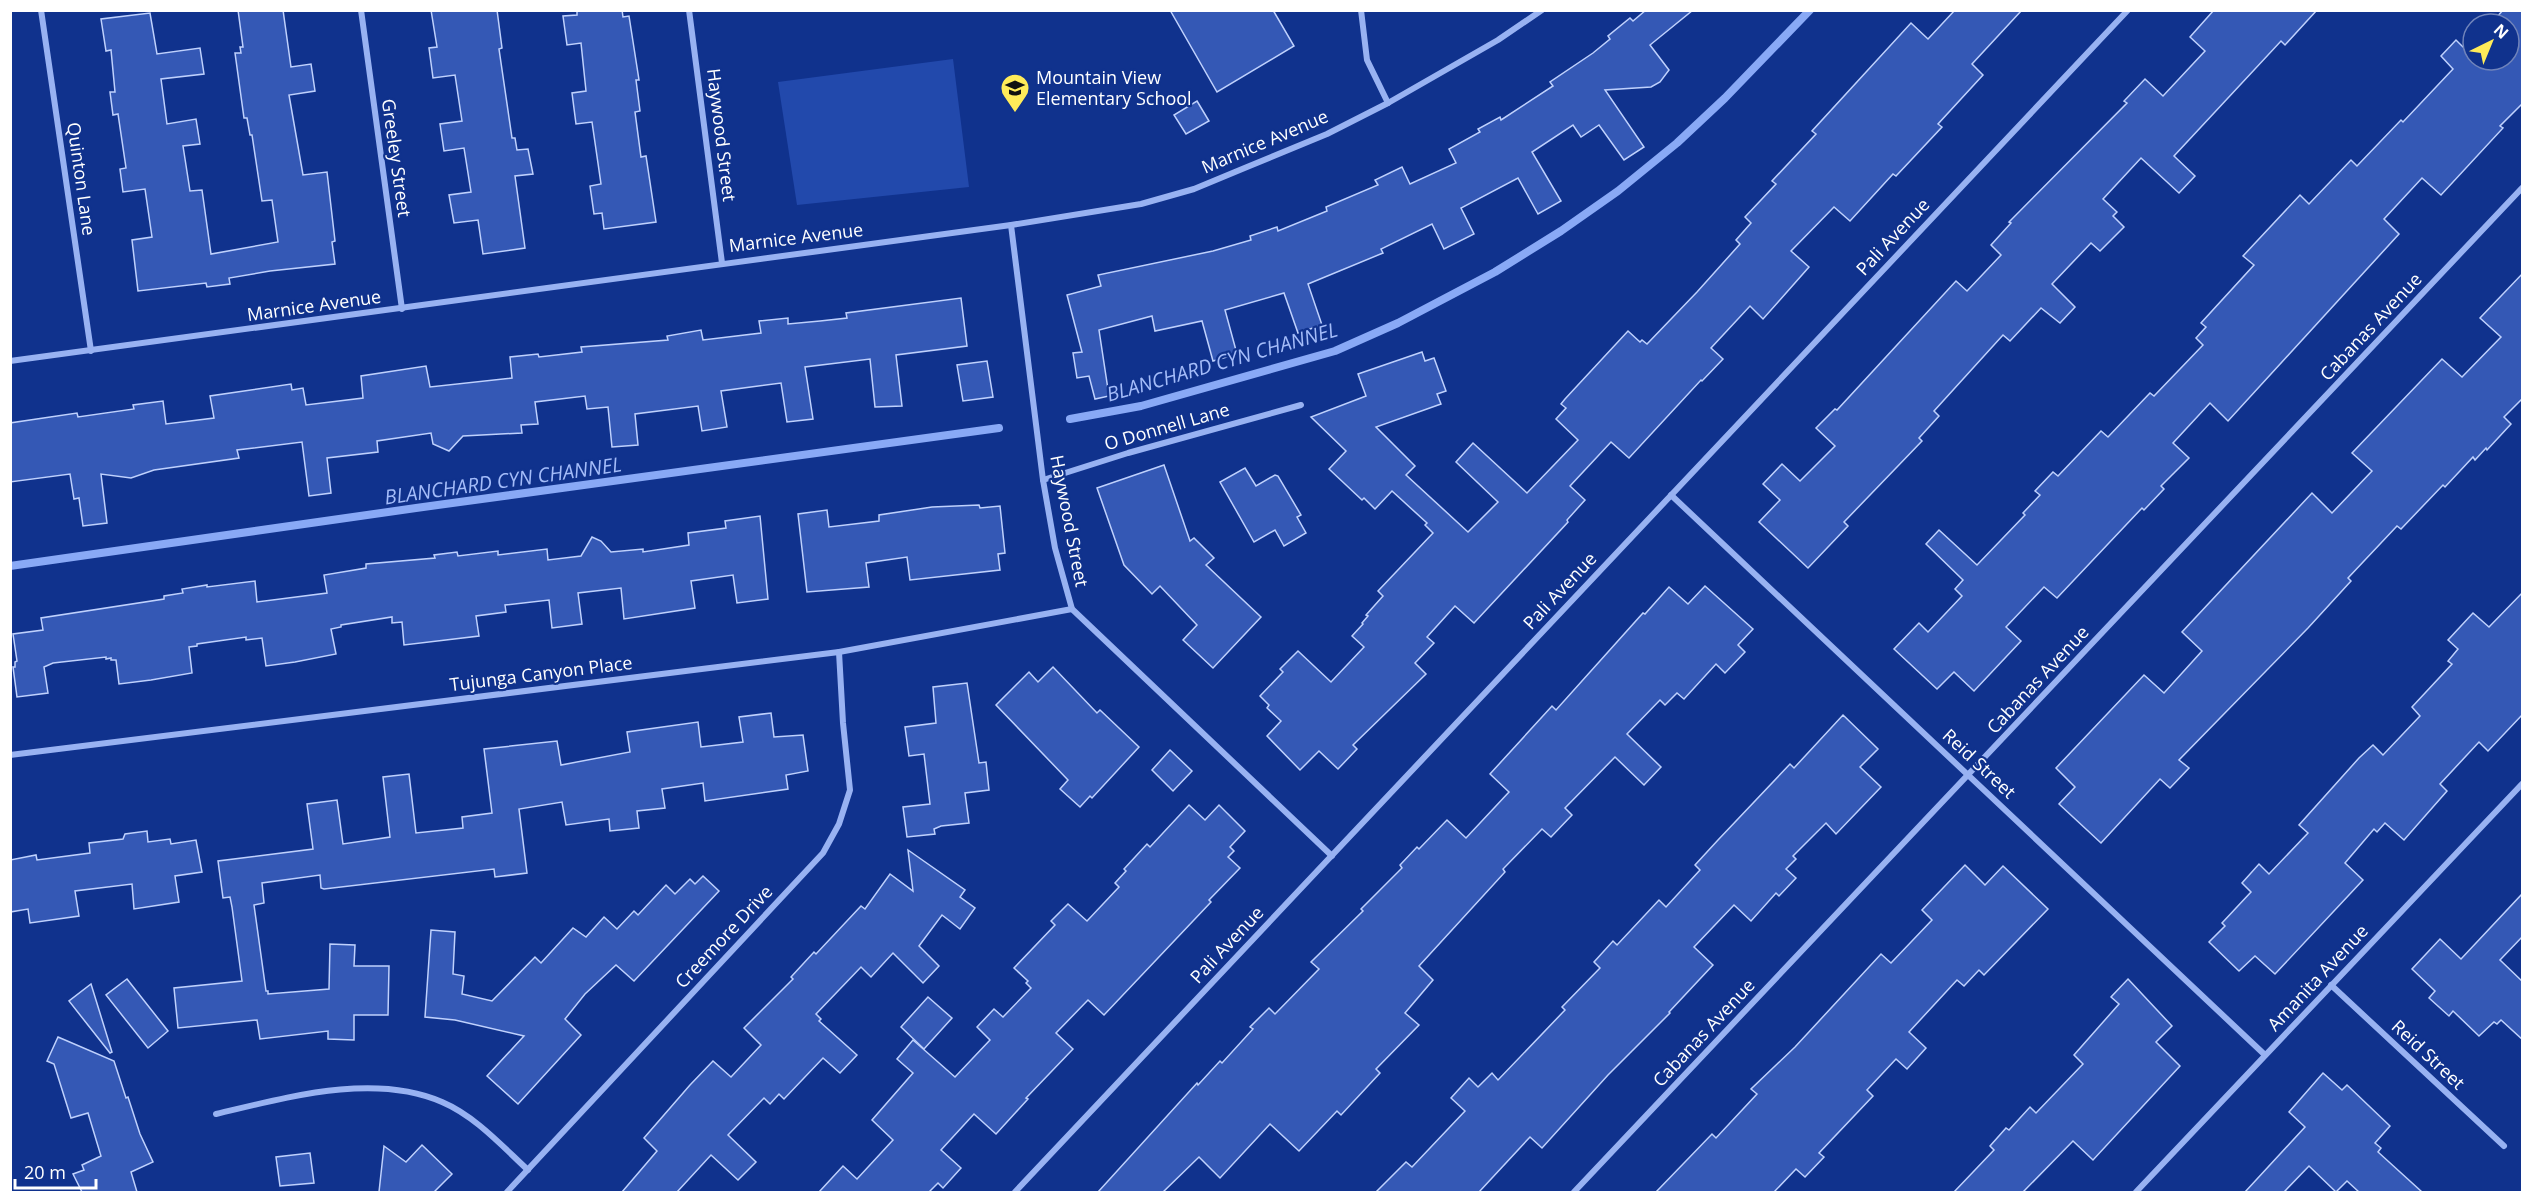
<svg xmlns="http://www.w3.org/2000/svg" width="2533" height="1203" font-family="'Open Sans',sans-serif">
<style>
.green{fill:#2249ac}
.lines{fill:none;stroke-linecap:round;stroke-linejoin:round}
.stream{stroke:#89a9f6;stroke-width:8}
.building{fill:#3458b5;stroke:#bfd1fd;stroke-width:1.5}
.street{stroke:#98b2f2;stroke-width:6}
.labels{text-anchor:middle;stroke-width:4.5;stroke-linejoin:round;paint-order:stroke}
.poi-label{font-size:18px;fill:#fff;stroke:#10328d;text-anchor:start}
.street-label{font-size:18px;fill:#fff;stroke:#10328d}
.water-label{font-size:20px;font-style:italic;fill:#a4bcf9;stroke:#10328d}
</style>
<rect width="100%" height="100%" fill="#10328d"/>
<polygon class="green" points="953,59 969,187 797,205 778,82"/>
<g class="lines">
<g class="stream">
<polyline points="1070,419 1141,406 1335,351 1398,323 1495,272 1561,231 1618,191 1677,143 1725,98 1810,10"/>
<polyline points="10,566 416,508 999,428"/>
</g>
</g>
<g class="building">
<polygon points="238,10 283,10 291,67 311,64 315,91 289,95 303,175 327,172 335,241 332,242 335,264 270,271 229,278 230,284 207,287 206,283 138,291 132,240 152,237 145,189 123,192 120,169 126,168 118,114 113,115 110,92 115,92 111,50 106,51 101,19 150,13 157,54 200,48 204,74 161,79 167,124 196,119 200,144 183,146 190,191 202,190 211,254 278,242 272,200 262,201 252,135 250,135 247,118 244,118 235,53 241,53 240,47 243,47"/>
<polygon points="431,10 497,10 502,48 499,49 512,138 515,138 517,150 528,149 533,174 515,176 525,248 483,254 478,220 454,223 449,195 471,192 464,148 444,151 440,124 462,121 455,75 433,78 429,48 437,47"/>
<polygon points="577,10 622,10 623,17 629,16 639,80 636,80 640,111 635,112 641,157 646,156 656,222 604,229 602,213 594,214 590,186 601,184 592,122 576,124 572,93 586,91 581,43 567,45 563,16 577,15"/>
<polygon points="1170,10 1273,10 1294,46 1217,92"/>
<polygon points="1646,10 1693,10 1650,45 1669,70 1660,82 1651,87 1605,90 1644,147 1624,160 1599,125 1581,137 1573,125 1532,152 1561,201 1538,214 1518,178 1461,208 1474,234 1444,249 1432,224 1381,249 1383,253 1308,284 1322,325 1298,333 1284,293 1225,310 1237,354 1213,361 1202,321 1155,331 1152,316 1099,330 1109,396 1095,399 1089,376 1077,378 1073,353 1082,352 1067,295 1101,286 1098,275 1213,251 1251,240 1250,236 1277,227 1278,231 1327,211 1326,207 1378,185 1375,180 1402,167 1410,184 1456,163 1449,149 1480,132 1478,129 1500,117 1501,120 1553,86 1550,82 1593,53 1610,39 1608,36 1630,18 1633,21"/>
<polygon points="1955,10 2022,10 1972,64 1983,75 1938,124 1942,127 1896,176 1893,174 1850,221 1834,207 1791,251 1809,267 1763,319 1750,306 1711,348 1723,359 1702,381 1701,380 1629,458 1611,442 1570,486 1585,500 1567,520 1568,522 1474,623 1455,606 1427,637 1434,643 1415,663 1426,674 1353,745 1357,749 1338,769 1319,751 1300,770 1267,736 1281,721 1267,708 1269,705 1260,696 1283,672 1280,669 1298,651 1331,682 1364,647 1352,636 1363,624 1362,623 1368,616 1366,615 1383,596 1378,591 1433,533 1425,525 1427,523 1392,491 1375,509 1364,498 1362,500 1329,469 1346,451 1311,417 1366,396 1358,374 1422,352 1425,361 1434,358 1446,391 1437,394 1441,404 1376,427 1415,466 1406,475 1468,532 1498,502 1456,462 1473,443 1527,493 1578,440 1556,419 1566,408 1561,404 1565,399 1628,331 1640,342 1642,340 1647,344 1697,292 1740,244 1736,240 1751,223 1745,217 1776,184 1772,181 1816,134 1812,131 1911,23 1928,39"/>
<polygon points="2214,10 2317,10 2285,45 2281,41 2174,156 2195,176 2179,193 2141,158 2103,199 2117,212 2113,216 2124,227 2100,251 2091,243 2052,284 2075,307 2060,323 2041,308 2010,341 2003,335 1934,411 1939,416 1919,438 1922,441 1844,522 1848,526 1808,568 1759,522 1780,500 1763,484 1782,464 1800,481 1835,446 1816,428 1835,409 1837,410 1956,281 1967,291 2001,255 1991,245 2011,223 2009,222 2127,103 2124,101 2145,79 2163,96 2205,51 2190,37"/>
<polygon points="2503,10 2523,10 2523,103 2500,126 2503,128 2441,195 2422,178 2384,219 2399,234 2228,421 2210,403 2173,443 2189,458 2161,486 2164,489 2144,510 2142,508 2057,598 2044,587 2006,627 2021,641 1974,691 1954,672 1937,689 1894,649 1919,623 1928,632 1962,596 1955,589 1963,580 1926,544 1939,530 1977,565 2025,515 2023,513 2040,495 2035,491 2053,472 2058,476 2101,431 2108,437 2150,393 2154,396 2203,345 2196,338 2206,327 2201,323 2254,265 2243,256 2300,195 2309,204 2351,160 2357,166 2401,120 2403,122 2453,69 2441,56 2456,40 2467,51 2473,44 2473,60 2509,60 2509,24 2491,24"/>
<polygon points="1197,101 1209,121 1186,134 1174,115"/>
<polygon points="2523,273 2523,398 2504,417 2511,424 2487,450 2486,448 2475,460 2473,457 2445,487 2443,485 2401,529 2397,526 2348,578 2351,581 2308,628 2179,760 2189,768 2170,788 2160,779 2101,843 2059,804 2075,787 2056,768 2144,675 2164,693 2202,651 2182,632 2312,493 2332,513 2372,471 2352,453 2442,359 2462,377 2501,337 2480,318"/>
<polygon points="961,298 967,346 896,355 902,406 875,407 870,359 805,367 813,419 787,422 781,383 721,391 727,427 702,431 698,406 635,414 638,445 612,447 608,407 587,409 585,396 535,402 538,424 521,425 522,433 463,436 449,451 433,444 431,433 377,441 378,452 327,458 331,493 309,496 302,442 237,450 239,458 154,470 131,478 101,474 107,523 83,526 79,498 74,499 70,474 10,482 10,423 77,413 78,417 134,409 133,405 163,401 166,424 214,418 210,396 291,384 292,390 303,388 306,405 363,398 361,376 426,366 430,387 512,378 510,357 538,354 539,357 582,352 581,347 668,340 667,336 701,330 703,340 761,333 759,321 788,318 788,324 820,321 847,318 846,313"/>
<polygon points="987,361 993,397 963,401 957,365"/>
<polygon points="1164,465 1190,541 1194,538 1214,558 1206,565 1261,617 1213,668 1183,640 1197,625 1160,586 1152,594 1124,565 1097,488"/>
<polygon points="1245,468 1256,486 1275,475 1278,476 1301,515 1297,517 1306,533 1284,546 1275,530 1254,542 1220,482"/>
<polygon points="979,505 980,508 1000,506 1005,553 998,554 1000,570 910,580 907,557 866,563 869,587 807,592 798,514 827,510 829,527 879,521 879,515 932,507"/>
<polygon points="760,516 768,599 737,603 733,575 691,581 695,608 624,619 621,588 578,593 582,624 552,628 549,600 505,605 506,612 476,616 479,636 404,645 402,622 392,623 392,617 341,625 341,627 331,629 336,654 295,662 266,666 262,638 246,640 246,637 197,644 197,646 189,647 192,673 151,680 119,684 116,660 111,660 111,658 106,659 106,657 53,663 44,667 48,693 17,697 13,667 15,667 15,662 17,661 13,634 43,630 41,618 164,599 164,596 183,593 182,589 207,585 207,587 255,581 257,602 327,593 324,575 366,568 366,564 435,558 434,555 457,552 458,556 498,551 498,555 547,549 548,560 581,556 592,537 601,541 611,552 643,549 643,552 689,545 688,533 726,528 725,521"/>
<polygon points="1705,586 1753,629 1738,645 1745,652 1725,673 1716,664 1684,699 1677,693 1665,705 1660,700 1627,734 1661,767 1644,785 1615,757 1565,808 1572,815 1551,837 1542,829 1503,869 1505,872 1419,966 1433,980 1405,1013 1419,1025 1376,1069 1380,1073 1341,1115 1337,1111 1299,1151 1270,1124 1220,1178 1199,1157 1163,1192 1098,1192 1197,1083 1198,1085 1220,1061 1222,1063 1253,1029 1250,1027 1269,1008 1275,1014 1319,969 1311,962 1363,911 1361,909 1402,868 1400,865 1417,847 1419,849 1447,820 1466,838 1509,792 1490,774 1552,706 1556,710 1643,613 1645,614 1669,587 1688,604"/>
<polygon points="2523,592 2523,714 2488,751 2479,742 2440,784 2447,791 2404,840 2385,823 2377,832 2374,829 2345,863 2363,880 2275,974 2255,956 2239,971 2209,942 2225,926 2222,923 2251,892 2242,883 2259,864 2269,874 2308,833 2299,825 2359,758 2373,745 2383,755 2420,716 2412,707 2452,664 2448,661 2458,649 2448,640 2473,613 2489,627"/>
<polygon points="1053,667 1097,713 1100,710 1139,747 1092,798 1090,796 1080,807 1060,789 1068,780 996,705 1029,672 1038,682"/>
<polygon points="967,683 979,763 986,762 989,790 965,793 969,823 941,826 934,829 935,834 907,837 903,807 930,804 924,754 909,756 905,727 936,723 933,687"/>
<polygon points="771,713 774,737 803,735 808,771 786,775 788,789 705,801 703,783 662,789 665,808 637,811 639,828 610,831 609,819 566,825 562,802 519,809 527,873 495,877 494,869 324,889 321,888 320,875 262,883 264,903 254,905 266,991 268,991 268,994 329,989 330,944 355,945 354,966 389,966 388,1015 354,1015 354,1040 328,1039 328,1031 260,1039 257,1020 178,1028 174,988 242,981 232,907 230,897 223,898 218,861 313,849 307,804 337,800 343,844 390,837 383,777 409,774 416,833 463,828 462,817 492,813 484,749 557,741 561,765 630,752 627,732 698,722 701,747 743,742 739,717"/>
<polygon points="1843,715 1878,749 1860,767 1881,787 1836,834 1826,823 1793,856 1796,859 1786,869 1796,878 1779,896 1776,893 1751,921 1734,905 1694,947 1713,965 1669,1012 1670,1013 1608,1075 1542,1148 1530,1137 1479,1192 1376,1192 1406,1162 1412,1167 1465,1111 1451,1098 1469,1078 1478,1087 1492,1073 1498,1080 1565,1010 1562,1007 1600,968 1594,962 1613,941 1617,945 1659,900 1666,907 1700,870 1695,865 1718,840 1790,764 1794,768"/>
<polygon points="1170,750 1192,771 1173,791 1152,770"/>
<polygon points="1189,805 1205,820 1219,805 1245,831 1230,847 1234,851 1228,857 1240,868 1209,900 1211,902 1104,1015 1088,1000 1056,1033 1073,1049 1026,1098 1028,1099 996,1134 974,1114 941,1150 961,1168 943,1188 938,1183 929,1192 819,1192 843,1166 857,1179 893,1140 872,1120 913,1073 897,1059 913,1040 955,1077 990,1040 977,1027 994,1009 1003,1017 1031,988 1026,983 1028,981 1014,968 1055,925 1051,921 1068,904 1087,921 1119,887 1115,883 1126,871 1124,869 1147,844 1150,847"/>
<polygon points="147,831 148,842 170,839 171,844 196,840 202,872 175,876 179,902 134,909 132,884 75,891 79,916 30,923 28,909 10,912 10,860 36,855 37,860 90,853 89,843 123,839 125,834"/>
<polygon points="908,850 965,890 960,897 975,908 960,929 942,915 919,946 939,966 923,983 893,953 871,977 861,967 816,1014 821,1019 819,1021 857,1055 840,1073 823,1058 784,1099 779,1094 770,1104 764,1098 728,1135 756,1162 738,1180 711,1155 677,1192 622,1192 657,1151 644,1138 690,1085 713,1061 731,1077 761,1045 744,1028 793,979 791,977 814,952 816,954 861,906 865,909 890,874 913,891"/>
<polygon points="1965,865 1985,885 2003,866 2048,909 1984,975 1979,970 1964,986 1957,980 1909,1032 1926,1048 1907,1069 1896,1059 1867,1090 1873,1096 1819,1153 1824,1157 1805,1177 1796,1169 1774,1192 1656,1192 1712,1134 1716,1138 1757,1094 1751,1089 1795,1047 1881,954 1891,963 1932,920 1922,910"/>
<polygon points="703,876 719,891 634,981 616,965 585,994 565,1019 581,1035 518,1104 487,1076 524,1036 455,1020 425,1017 431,930 455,932 453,974 464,976 462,994 492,1001 535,957 541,963 573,928 586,937 604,917 617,929 634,911 638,915 666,885 675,894 690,879 695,884"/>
<polygon points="2523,893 2523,936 2500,960 2523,982 2523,1040 2501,1020 2497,1024 2494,1022 2479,1036 2453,1011 2449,1016 2429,998 2435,991 2412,969 2440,939 2461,959"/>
<polygon points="127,979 168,1031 148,1048 106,995"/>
<polygon points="2128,979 2172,1026 2156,1042 2180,1066 2093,1160 2073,1141 2023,1192 1954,1192 1994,1150 1990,1146 2006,1128 2009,1130 2030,1107 2036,1113 2083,1064 2074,1055 2119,1004 2111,997"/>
<polygon points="91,984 112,1052 110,1053 69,1001"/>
<polygon points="928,997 952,1018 924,1049 901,1027"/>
<polygon points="58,1037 114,1061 126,1098 128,1097 140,1134 153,1162 131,1172 137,1192 82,1192 73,1174 84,1170 82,1165 101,1156 88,1113 71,1118 54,1064 47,1061"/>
<polygon points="2323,1073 2342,1090 2347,1085 2390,1126 2375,1143 2381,1148 2378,1152 2422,1192 2359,1192 2347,1181 2336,1192 2309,1166 2284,1192 2245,1192 2305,1127 2289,1112"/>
<polygon points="422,1145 452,1174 434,1192 379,1192 384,1146 406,1162"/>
<polygon points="310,1153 314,1183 280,1186 276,1157"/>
</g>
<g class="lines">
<g class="street">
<polyline points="41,10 91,351"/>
<polyline points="361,10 402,309"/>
<polyline points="689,10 722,263"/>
<polyline points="1361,10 1367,60 1388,103"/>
<polyline points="1011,225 1043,480 1055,548 1072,609 1332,856"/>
<polyline points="10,361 1011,225 1141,204 1194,189 1247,167 1327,134 1388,103 1498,40 1542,10"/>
<polyline points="1043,480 1128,453 1301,405"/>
<polyline points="1671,495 2265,1055"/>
<polyline points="10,755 839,652 1072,609"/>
<polyline points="2331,985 2504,1146"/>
<path d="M 216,1114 C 285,1098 373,1072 442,1102 C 475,1116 502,1146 528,1170"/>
<polyline points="507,1192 823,853 839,824 850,790 843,723 839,652"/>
<polyline points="1015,1192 2128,10"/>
<polyline points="1574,1192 2522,188"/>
<polyline points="2136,1192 2522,784"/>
</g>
</g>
<defs>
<g id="school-pin" transform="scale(1.5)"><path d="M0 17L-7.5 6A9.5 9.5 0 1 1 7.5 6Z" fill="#ffeb59" stroke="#10328d"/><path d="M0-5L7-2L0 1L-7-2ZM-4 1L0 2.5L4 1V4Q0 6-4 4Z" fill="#111"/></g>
</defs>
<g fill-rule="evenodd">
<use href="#school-pin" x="1015" y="88"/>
</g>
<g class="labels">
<g class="poi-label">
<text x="1036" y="84">Mountain View<tspan x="1036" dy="21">Elementary School</tspan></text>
</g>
<g class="street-label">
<text transform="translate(721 135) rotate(83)" y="6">Haywood Street</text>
<text transform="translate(1265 142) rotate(-23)" y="6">Marnice Avenue</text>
<text transform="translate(396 158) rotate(82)" y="6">Greeley Street</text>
<text transform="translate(81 179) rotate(82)" y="6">Quinton Lane</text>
<text transform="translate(1893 237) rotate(-47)" y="6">Pali Avenue</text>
<text transform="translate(796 238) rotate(-7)" y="6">Marnice Avenue</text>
<text transform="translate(314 306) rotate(-8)" y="6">Marnice Avenue</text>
<text transform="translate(2371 327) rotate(-47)" y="6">Cabanas Avenue</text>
<text transform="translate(1167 427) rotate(-16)" y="6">O Donnell Lane</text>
<text transform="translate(1069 521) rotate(79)" y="6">Haywood Street</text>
<text transform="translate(1560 591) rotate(-47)" y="6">Pali Avenue</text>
<text transform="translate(541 674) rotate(-7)" y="6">Tujunga Canyon Place</text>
<text transform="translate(2038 680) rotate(-47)" y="6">Cabanas Avenue</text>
<text transform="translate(1979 764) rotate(43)" y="6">Reid Street</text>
<text transform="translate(724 937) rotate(-47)" y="6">Creemore Drive</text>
<text transform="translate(1227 945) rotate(-47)" y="6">Pali Avenue</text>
<text transform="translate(2318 978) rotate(-47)" y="6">Amanita Avenue</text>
<text transform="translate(1704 1033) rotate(-47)" y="6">Cabanas Avenue</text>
<text transform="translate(2428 1055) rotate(43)" y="6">Reid Street</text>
</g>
<g class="water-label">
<text transform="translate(1222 362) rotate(-16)" y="7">BLANCHARD CYN CHANNEL</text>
<text transform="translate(503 481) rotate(-8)" y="7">BLANCHARD CYN CHANNEL</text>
</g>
</g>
<rect width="2533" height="1203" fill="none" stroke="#ffffff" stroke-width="24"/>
<g transform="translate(2491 42) rotate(43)"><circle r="28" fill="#10328d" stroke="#7084bb" stroke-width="1.5"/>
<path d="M0-4.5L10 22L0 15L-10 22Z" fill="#ffeb59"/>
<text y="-9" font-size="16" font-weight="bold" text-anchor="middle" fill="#ffffff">N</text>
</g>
<path d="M15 1179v9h81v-9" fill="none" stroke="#ffffff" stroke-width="3"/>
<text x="24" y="1179" font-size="18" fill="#ffffff" stroke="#10328d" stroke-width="4.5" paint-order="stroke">20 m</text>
</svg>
